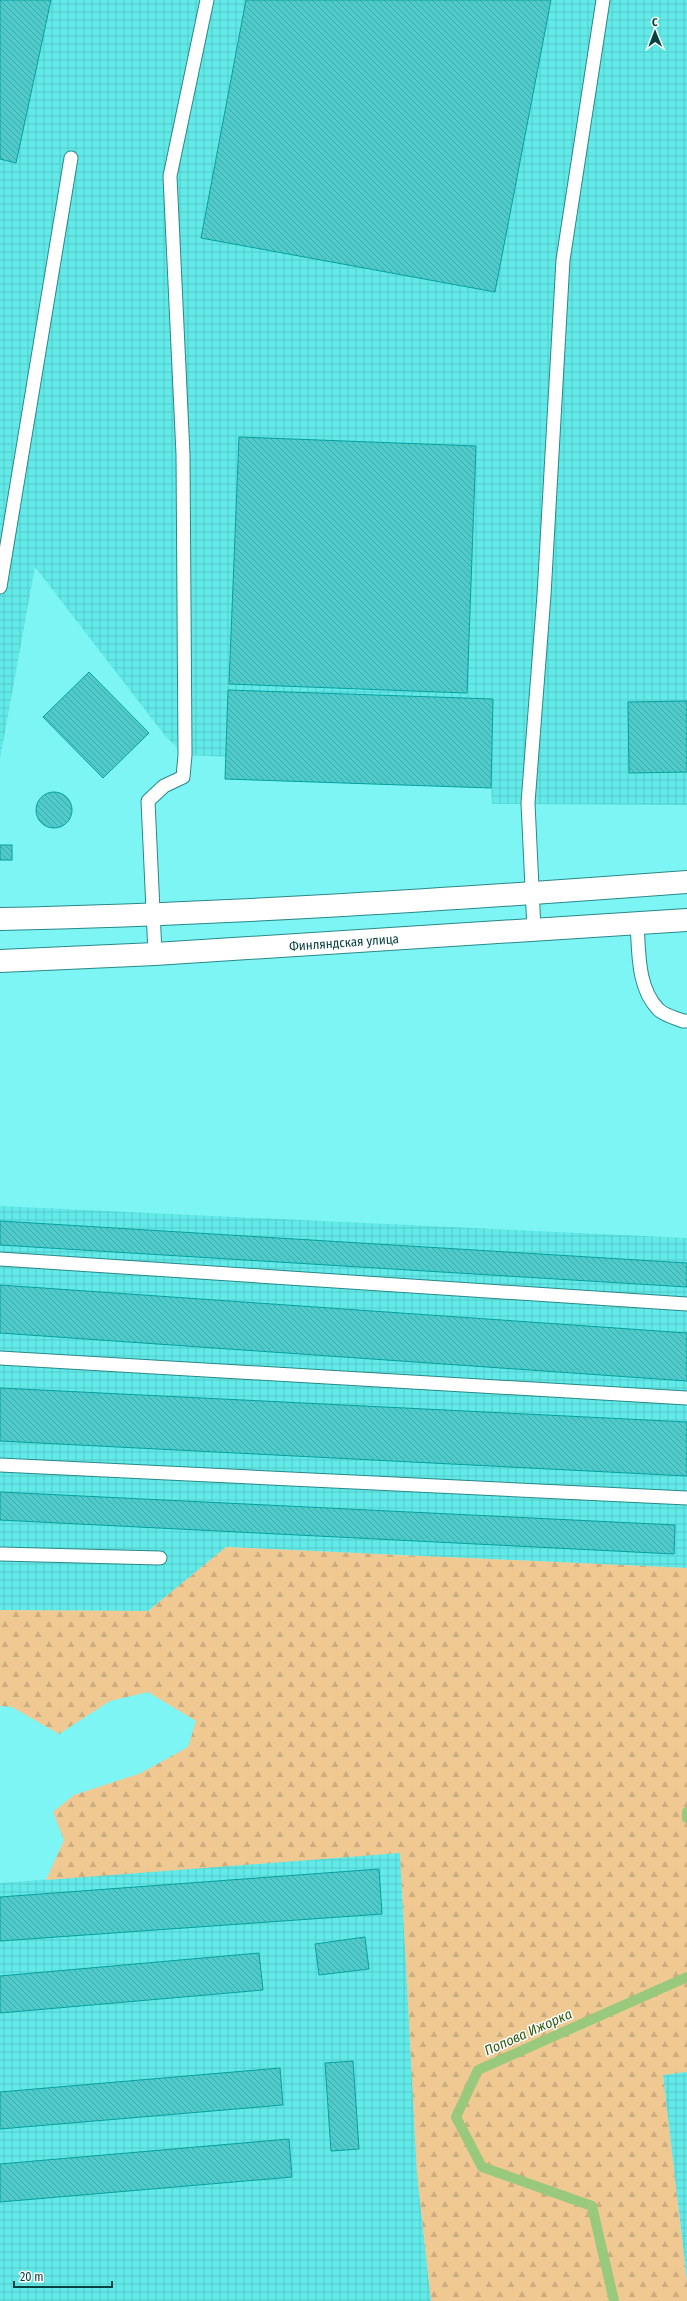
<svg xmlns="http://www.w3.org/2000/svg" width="687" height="2301" font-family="'Fira Sans Condensed',sans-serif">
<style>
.industrial{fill:url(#industrial-grid)}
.forest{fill:url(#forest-firs)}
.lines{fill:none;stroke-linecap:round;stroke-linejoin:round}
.stream{stroke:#98c97c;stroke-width:10}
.building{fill:url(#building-back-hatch);stroke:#06a0a0}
.service-casing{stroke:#288989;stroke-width:15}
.tertiary-casing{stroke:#288989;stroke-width:24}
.service{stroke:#fff;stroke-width:13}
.tertiary{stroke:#fff;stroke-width:22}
.labels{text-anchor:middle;stroke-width:3;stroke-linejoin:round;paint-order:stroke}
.street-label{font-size:13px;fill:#084141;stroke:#fff}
.water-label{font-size:14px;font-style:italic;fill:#2f5b0a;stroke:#fff}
</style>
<defs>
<pattern id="industrial-grid" width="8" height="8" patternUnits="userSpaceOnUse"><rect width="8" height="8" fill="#62eae9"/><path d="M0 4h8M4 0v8" fill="none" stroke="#54cac9"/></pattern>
<pattern id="forest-firs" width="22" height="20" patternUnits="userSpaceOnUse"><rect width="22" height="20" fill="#f0c892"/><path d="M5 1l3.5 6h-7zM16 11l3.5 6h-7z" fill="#ccad7f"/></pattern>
<pattern id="building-back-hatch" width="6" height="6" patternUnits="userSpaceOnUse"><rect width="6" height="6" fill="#50cbcb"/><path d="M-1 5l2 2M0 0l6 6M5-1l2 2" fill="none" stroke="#40a6a6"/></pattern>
</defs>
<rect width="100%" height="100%" fill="#7ef5f5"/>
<g class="industrial">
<polygon points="0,0 687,0 687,805 492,804 490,768 185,755 166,737 35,567 0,759"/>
<polygon points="0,1206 687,1238 687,1568 226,1547 148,1611 0,1610"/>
<polygon points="400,1853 417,2173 431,2301 0,2301 0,1883"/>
<polygon points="687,2072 687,2281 663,2075"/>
</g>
<polygon class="forest" points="226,1547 687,1568 687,2072 663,2075 687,2281 687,2301 431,2301 417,2173 400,1853 46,1880 64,1840 53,1812 74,1795 141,1773 188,1747 196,1721 148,1692 110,1701 59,1734 12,1707 0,1706 0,1610 148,1611"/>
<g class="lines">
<g class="stream">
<polyline points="687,1812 687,1818"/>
<polyline points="614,2301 592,2206 482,2167 456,2117 478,2070 687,1977"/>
</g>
</g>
<g class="building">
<polygon points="0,0 51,0 16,163 0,159"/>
<polygon points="246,0 551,0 495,292 201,238"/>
<polygon points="239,437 476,446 467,693 229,684"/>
<polygon points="89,672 149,733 103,778 43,717"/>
<polygon points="228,690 493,699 491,788 225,779"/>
<polygon points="687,701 687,772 629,773 628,702"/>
<circle cx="54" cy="810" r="18"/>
<rect x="0" y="845" width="12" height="15"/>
<polygon points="0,1221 687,1263 687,1287 0,1245"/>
<polygon points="0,1285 687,1333 687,1381 0,1333"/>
<polygon points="0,1388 687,1422 687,1476 0,1441"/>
<polygon points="0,1492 675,1525 674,1554 0,1520"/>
<polygon points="379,1869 382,1914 0,1941 0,1897"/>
<polygon points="365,1937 369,1969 319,1975 315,1944"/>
<polygon points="259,1953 263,1990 0,2013 0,1976"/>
<polygon points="353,2061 359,2149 331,2151 325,2063"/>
<polygon points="280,2068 283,2105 0,2129 0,2092"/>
<polygon points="289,2139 292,2177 0,2202 0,2164"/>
</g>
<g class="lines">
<g class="service-casing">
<g id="service">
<polyline points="0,587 71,158"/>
<path d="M 637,923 C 639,952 637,987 658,1009 C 663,1015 676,1018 683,1021 L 687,1021"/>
<polyline points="534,930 528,803 544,595 563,260 603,0"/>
<polyline points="155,954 148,801 164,786 183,777 185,755 183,454 170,176 207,0"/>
<polyline points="0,1259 687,1304"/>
<polyline points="0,1358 687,1398"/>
<polyline points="0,1465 687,1498"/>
<polyline points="0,1554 160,1558"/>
</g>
</g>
<g class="tertiary-casing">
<g id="tertiary">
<path d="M 0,919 C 229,914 458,899 687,882"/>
<polyline points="0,961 155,954 687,920"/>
</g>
</g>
<use href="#service" class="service"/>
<use href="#tertiary" class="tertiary"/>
</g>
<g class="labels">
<g class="street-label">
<text transform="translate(344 942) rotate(-4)" y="5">Финляндская улица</text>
</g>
<g class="water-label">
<text transform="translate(528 2032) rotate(-24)" y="5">Попова Ижорка</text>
</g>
</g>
<g transform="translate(655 32) rotate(359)" stroke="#ffffff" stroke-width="3" paint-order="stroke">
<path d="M0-3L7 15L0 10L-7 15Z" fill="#084141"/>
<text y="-6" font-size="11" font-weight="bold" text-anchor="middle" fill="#084141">С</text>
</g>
<path d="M14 2281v6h98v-6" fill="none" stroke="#084141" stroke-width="2"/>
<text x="20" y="2281" font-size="12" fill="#084141" stroke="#ffffff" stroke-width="3" paint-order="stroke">20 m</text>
</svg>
